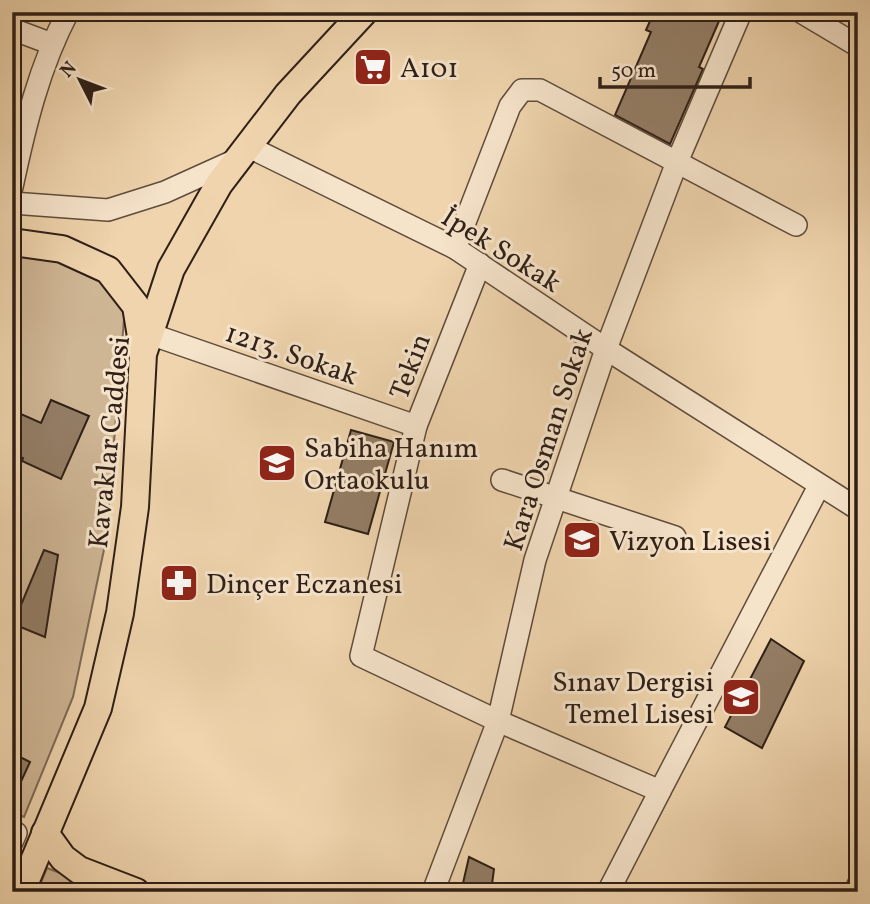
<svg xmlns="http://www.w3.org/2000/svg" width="870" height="904" font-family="Vollkorn,serif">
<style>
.green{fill:#ceb594;stroke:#7e6a56;stroke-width:2}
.building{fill:#937d65;stroke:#2f1f17;stroke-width:2}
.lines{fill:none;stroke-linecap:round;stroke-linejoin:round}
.minor-casing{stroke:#5f4c3c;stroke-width:24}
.major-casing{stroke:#2f1f17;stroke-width:30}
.minor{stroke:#f5e3ca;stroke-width:21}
.major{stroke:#efd4ad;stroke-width:26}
.labels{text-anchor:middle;stroke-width:6;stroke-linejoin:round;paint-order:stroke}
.poi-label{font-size:28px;fill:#2f1f17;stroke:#f5e3ca;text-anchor:start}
.street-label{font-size:28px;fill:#2f1f17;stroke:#f5e3ca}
</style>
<rect width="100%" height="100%" fill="#efd4ad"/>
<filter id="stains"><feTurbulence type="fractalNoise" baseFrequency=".00286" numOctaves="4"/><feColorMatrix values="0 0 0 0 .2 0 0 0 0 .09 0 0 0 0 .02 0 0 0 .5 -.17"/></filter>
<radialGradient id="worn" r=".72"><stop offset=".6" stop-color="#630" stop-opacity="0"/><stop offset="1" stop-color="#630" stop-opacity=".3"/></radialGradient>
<g class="green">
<polygon points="12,253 67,257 97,278 125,307 106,540 73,697 24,817 12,812"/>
<polygon points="47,868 110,892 37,892"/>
</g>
<g class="building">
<polygon points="654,12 723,12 699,67 703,69 670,144 615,115 651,32 646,30"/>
<polygon points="51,400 89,416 61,479 22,461 23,458 12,454 12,410 41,423"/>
<polygon points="351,430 394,442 368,534 325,522"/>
<polygon points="44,550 58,555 45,637 13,624"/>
<polygon points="771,639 804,661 762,748 725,727"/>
<polygon points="12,753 30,762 12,801"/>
<polygon points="469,857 494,869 491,892 461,892"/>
</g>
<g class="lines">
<g class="minor-casing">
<g id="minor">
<polyline points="801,12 858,46"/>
<polyline points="12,29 52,44"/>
<polyline points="247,146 455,248 606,349 858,509"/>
<path d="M 12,187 C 25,126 39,67 68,12"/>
<polyline points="12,203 108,210 165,192 238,159"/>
<polyline points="455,248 510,106 522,90 540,90 796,225"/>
<polyline points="480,264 416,426 361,656 498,721 660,791 819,486"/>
<polyline points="150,334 416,426"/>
<polyline points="502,480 675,537"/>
<polyline points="12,831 16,833 12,842"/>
<polyline points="433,892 498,721 535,560 606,349 677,162 741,12"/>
<polyline points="608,892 660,791"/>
<polyline points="855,892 858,885"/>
</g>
</g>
<g class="major-casing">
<g id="major">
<polyline points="12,242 62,249 108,270 136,306 143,349"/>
<polyline points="45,833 63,858 79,870 136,892"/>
<polyline points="21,892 98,708 120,613 135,507 143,354 171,269 219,184 288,94 364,12"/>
</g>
</g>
<use href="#minor" class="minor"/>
<use href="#major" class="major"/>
</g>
<defs>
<g id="supermarket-square" transform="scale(2.0125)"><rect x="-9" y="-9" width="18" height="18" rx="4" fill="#8f2418" stroke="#f5e3ca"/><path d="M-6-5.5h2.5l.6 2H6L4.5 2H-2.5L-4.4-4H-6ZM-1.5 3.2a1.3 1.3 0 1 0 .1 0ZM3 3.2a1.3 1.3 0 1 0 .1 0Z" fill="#fff"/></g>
<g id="school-square" transform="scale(2.0125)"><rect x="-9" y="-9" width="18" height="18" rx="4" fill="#8f2418" stroke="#f5e3ca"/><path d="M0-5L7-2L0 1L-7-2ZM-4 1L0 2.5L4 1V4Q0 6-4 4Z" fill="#fff"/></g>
<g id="pharmacy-square" transform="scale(2.0125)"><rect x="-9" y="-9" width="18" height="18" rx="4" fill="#8f2418" stroke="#f5e3ca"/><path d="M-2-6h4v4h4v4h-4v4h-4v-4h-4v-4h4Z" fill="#fff"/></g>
</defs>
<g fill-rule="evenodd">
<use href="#supermarket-square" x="373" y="67"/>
<use href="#school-square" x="277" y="463"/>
<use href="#school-square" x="582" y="540"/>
<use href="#pharmacy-square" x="179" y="583"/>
<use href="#school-square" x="741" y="697"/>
</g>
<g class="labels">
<g class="poi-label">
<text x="400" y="77">A101</text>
<text x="304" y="457">Sabiha Hanım<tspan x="304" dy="32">Ortaokulu</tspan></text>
<text x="609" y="550">Vizyon Lisesi</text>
<text x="206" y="593">Dinçer Eczanesi</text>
<text x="714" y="691" text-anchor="end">Sınav Dergisi<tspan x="714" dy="32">Temel Lisesi</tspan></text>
</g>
<g class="street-label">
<text transform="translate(502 249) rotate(32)" y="10">İpek Sokak</text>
<text transform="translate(292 353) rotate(19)" y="10">1213. Sokak</text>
<text transform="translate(409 366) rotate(-69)" y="10">Tekin</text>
<text transform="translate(547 439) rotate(-72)" y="10">Kara Osman Sokak</text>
<text transform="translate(108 442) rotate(-84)" y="10">Kavaklar Caddesi</text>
</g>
</g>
<rect width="870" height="904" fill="none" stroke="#efd4ad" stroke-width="42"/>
<rect x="14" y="14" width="842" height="876" fill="none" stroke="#2f1f17" stroke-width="3.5"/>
<rect x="21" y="21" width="828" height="862" fill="none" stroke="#2f1f17" stroke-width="2"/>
<g transform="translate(80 80) rotate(312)" stroke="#f5e3ca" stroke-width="5" paint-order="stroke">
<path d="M0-5L12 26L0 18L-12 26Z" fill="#2f1f17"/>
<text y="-10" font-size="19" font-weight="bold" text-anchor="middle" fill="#2f1f17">N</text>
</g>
<path d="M600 77v10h150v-10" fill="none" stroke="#2f1f17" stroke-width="3.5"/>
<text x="611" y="77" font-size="21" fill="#2f1f17" stroke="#f5e3ca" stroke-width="5" paint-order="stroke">50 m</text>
<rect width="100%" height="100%" filter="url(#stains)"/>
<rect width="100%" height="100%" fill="url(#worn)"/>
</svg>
